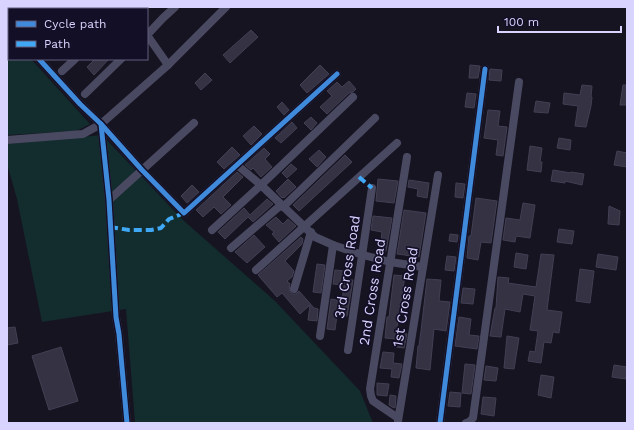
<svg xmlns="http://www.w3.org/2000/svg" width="634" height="430" font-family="'Work Sans',sans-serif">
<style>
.green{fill:#132c2d}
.building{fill:#343243;stroke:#433f54}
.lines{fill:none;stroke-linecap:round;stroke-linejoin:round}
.minor{stroke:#4a4962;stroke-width:8}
.quiet{stroke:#3fa9f5;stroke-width:4;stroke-dasharray:8 4;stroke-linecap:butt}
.cycleway-casing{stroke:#130f26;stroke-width:8}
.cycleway{stroke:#408adc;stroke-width:5}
.labels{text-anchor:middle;stroke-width:3.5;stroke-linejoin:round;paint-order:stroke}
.street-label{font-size:14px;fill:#d9d4ff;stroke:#130f26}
</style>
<rect width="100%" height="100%" fill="#161421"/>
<g class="green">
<polygon points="7,32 9,34 9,59 31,59 90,124 76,131 7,135"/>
<polygon points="102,135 183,220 275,301 360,391 373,423 135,423 126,309 42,322 17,199 7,164 7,144"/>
</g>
<g class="building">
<polygon points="251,30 258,37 230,63 223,55"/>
<polygon points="95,59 109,59 94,75 87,67"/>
<polygon points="320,65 329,74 307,93 300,85"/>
<polygon points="470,65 480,66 478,78 469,78"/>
<polygon points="490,69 502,70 501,81 489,80"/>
<polygon points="205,73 212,80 201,90 195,83"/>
<polygon points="349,81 356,89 353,92 349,93 327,114 320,107 332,96 327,91 337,82 342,87"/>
<polygon points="582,85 592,86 591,97 592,97 591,106 586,127 575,126 578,106 563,104 564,93 580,95"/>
<polygon points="623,85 627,85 627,105 620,105"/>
<polygon points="467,93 476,94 474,108 465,107"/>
<polygon points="536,101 550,103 548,113 534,112"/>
<polygon points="282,102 289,110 284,115 277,107"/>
<polygon points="488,110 500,111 498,126 507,127 503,156 496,155 498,140 484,138"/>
<polygon points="311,117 317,123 311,130 304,123"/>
<polygon points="292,122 297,128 281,143 275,138"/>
<polygon points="254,126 262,134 251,145 243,136"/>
<polygon points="559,138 571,140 570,150 557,148"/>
<polygon points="530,146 542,148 540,162 542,162 541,172 527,170"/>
<polygon points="232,147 240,155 224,169 217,162"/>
<polygon points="264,148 270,154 265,159 272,167 261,177 253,168 251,170 245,165"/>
<polygon points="319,150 326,157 317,167 309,159"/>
<polygon points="617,151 627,153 627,167 614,165"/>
<polygon points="345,155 352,162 299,211 293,205"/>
<polygon points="291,164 297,169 287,178 282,173"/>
<polygon points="553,170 571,173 571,172 584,174 582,185 565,181 565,183 551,181"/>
<polygon points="237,172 243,177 223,197 231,205 221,214 214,207 203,217 196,210"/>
<polygon points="288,179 296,187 284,198 283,197 282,198 276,191"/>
<polygon points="378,179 398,181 394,203 376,201"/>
<polygon points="409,180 429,183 427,198 417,196 418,189 408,187"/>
<polygon points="456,183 465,184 463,198 455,197"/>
<polygon points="192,185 199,192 187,203 181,196"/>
<polygon points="476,198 497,201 491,243 481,242 478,260 467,258 469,236 471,236"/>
<polygon points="267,199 273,204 253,222 248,217 225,239 218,232 244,208 250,215"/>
<polygon points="523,203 535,205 530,238 516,236 515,242 503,240 506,218 520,220"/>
<polygon points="609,206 620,211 619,225 608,224"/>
<polygon points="404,210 426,213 419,257 397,254"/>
<polygon points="373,216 392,218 386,251 380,250 382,232 371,230"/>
<polygon points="276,217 283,224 288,219 296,226 279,242 272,234 274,232 266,225"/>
<polygon points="559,229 574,231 572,244 557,242"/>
<polygon points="450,234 458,235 457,242 449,241"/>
<polygon points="254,235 265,247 247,263 235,252"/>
<polygon points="301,237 303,239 302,244 285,261 294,271 292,277 287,281 290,284 289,290 290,292 293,294 296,294 299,291 314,308 318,309 317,321 308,320 310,305 300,314 282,293 277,297 258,275"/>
<polygon points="516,253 528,255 526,269 514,267"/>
<polygon points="541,254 554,255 547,310 562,312 559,333 553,332 551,343 544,342 541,363 528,361 530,351 535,352 538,331 530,330 535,296 523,294 520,312 505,309 501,337 490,336 495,308 496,308 498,277 509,278 508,283 536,287"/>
<polygon points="598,254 618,257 616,270 596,267"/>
<polygon points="447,256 456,257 454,271 445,270"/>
<polygon points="317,264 325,265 321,293 313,292"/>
<polygon points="580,269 594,271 590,303 576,301"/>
<polygon points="335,270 345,271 344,279 353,280 347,316 337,315 335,330 327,329 331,299 342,301 344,285 333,284"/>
<polygon points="394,275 405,276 396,333 407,334 404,348 396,347 397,339 385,338 387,317 389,317"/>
<polygon points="427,279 441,280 439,301 450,302 446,331 434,329 430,370 416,368 418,346 419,346 421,331"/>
<polygon points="463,288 475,289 473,304 461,303"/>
<polygon points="459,317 471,319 469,335 479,336 477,349 455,346"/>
<polygon points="15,327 18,343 7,345 7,328"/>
<polygon points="507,336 519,338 514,369 504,368"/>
<polygon points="61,347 78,401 49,410 32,356"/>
<polygon points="383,352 394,353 393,363 402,364 399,378 391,377 392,369 380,368"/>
<polygon points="465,364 475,365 471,394 462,393"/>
<polygon points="614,365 627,367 626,379 612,377"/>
<polygon points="486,366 498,368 496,381 484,380"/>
<polygon points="541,375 554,377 551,398 538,395"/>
<polygon points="377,383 389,384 387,396 377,395"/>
<polygon points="450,392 461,393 460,407 448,406"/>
<polygon points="390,395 396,396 395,408 392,407 389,405"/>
<polygon points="483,397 496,398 494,416 481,414"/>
</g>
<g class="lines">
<g class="minor">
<polyline points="106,7 107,9"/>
<polyline points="26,9 28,7"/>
<polyline points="82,9 84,7"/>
<polyline points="127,9 129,7"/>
<polyline points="7,24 9,26"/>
<polyline points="39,59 80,104 101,124 109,200 116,317 119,334 127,423"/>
<polyline points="168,65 147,35 163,18 175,7"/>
<polyline points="62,71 75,59"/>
<polyline points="85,94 121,59"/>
<polyline points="101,124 142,170 184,213 337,74"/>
<polyline points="7,140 83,134 101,124 168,65 226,7"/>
<polyline points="237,165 261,185 315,237 333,245 363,255 390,262 423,267"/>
<polyline points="109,200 194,123"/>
<polyline points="283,207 375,118"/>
<polyline points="212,230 261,185 353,97"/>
<polyline points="231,248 281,205"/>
<polyline points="256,270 397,143"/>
<polyline points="294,289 311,232"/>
<polyline points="320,336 333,245"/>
<polyline points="348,350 372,188"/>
<polyline points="398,418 373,401 371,396 370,389 407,157"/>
<polyline points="398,421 438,175"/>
<polyline points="440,423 485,69"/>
<polyline points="466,423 469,422 473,418 519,82"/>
</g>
<g class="quiet">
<polyline points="359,177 372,188"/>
<polyline points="110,227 129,230 151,230 161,228 169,219 184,213"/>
</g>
<g class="cycleway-casing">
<g id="cycleway">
<polyline points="39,59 80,104 101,124 109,200 116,317 119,334 127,423"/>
<polyline points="101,124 142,170 184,213 337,74"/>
<polyline points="440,423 485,69"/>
</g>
</g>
<use href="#cycleway" class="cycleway"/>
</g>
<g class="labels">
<g class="street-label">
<text transform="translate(347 267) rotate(-81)" y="5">3rd Cross Road</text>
<text transform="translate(372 292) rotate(-81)" y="5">2nd Cross Road</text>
<text transform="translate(405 297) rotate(-81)" y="5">1st Cross Road</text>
</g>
</g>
<rect width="634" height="430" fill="none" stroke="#d9d4ff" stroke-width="16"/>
<rect x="8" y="8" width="140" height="52" fill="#130f26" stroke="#625e7d"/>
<rect x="16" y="21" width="20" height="6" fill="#408adc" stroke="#625e7d"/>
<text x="44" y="28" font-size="12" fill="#d9d4ff">Cycle path</text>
<rect x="16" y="41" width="20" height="6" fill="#3fa9f5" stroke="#625e7d"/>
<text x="44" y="48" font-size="12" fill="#d9d4ff">Path</text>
<path d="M498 26v6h123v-6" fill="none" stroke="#d9d4ff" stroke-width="2"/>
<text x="504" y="26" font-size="12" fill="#d9d4ff" stroke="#130f26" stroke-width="3" paint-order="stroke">100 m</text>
</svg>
